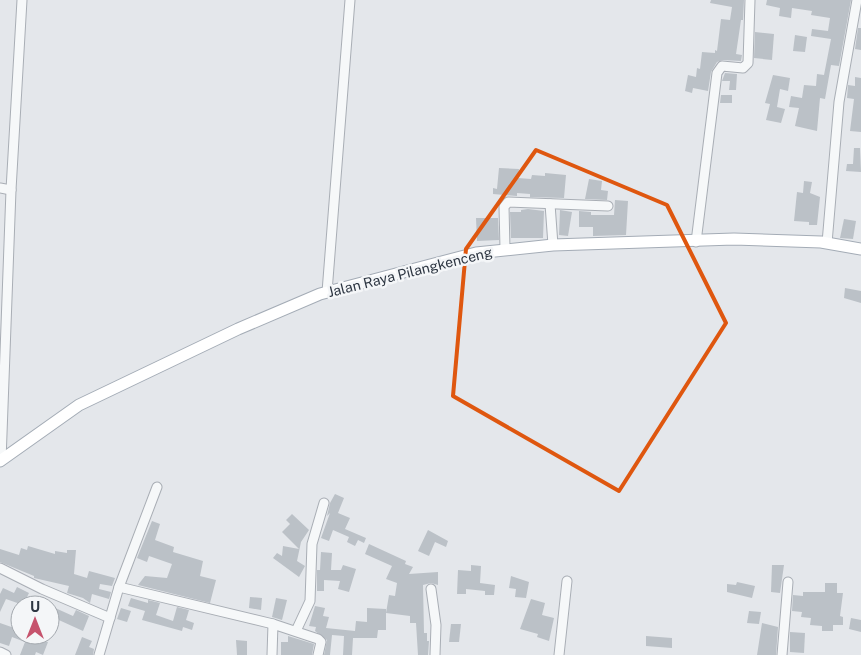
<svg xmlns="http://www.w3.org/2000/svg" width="861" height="655" font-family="'Public Sans',sans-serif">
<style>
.building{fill:#bbc1c7}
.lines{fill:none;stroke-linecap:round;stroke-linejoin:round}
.minor-casing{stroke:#a9aeb5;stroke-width:11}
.major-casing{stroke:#a4acb6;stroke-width:13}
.minor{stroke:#f6f8f9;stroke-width:9}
.major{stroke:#fff;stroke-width:11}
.marked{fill:none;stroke:#df570f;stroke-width:4;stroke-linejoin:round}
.labels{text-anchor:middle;stroke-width:5;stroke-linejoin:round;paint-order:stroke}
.street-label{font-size:14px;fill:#2d3642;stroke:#f4f6f8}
</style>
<rect width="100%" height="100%" fill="#e4e7eb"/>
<g class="building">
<polygon points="711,0 744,0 743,20 741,20 736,54 742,55 741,61 723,60 717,62 711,72 708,91 693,88 692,93 685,91 688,75 696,77 697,68 700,69 702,52 715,53 715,50 717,51 721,19 730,20 732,7 710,3"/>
<polygon points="767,0 851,0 839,66 831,65 825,99 820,98 817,131 795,126 799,108 789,107 791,96 802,98 804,85 816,86 817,74 824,75 831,39 811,36 812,29 828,31 830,18 811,15 812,11 792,8 791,18 779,16 780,8 766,5"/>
<polygon points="858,28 861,28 861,50 855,49"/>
<polygon points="755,32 774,34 772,60 754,58"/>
<polygon points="795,35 807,37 805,52 793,51"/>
<polygon points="725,73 737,74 736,90 729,90 730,81 722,81"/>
<polygon points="773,75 790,78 788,91 780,89 777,107 785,109 781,123 766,120 770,104 765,103"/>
<polygon points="855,77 861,78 861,132 850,131 854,99 847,98 848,85 855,86"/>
<polygon points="721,95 732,95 732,103 720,103"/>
<polygon points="854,148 860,148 861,172 846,171 847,164 853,164"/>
<polygon points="499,168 519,169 518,178 531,179 532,175 545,176 545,173 566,175 564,198 530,197 530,194 517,193 517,196 493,194 493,188 497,189"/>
<polygon points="589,179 602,181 601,190 608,191 607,200 585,199"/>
<polygon points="804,181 812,182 810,193 820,197 817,225 809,225 809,222 794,221 797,192 803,193"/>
<polygon points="615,200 628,201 626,235 593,236 593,227 579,227 579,211 591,212 591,215 614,215"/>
<polygon points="528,209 544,211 543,238 511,238 510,212 521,212 521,210"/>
<polygon points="560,210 572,212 568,236 559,235"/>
<polygon points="476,218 498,218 499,240 477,241"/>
<polygon points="844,219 856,221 853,239 840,238"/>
<polygon points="845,288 861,291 861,303 844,298"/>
<polygon points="335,494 344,498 338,513 350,518 345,529 366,538 364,543 358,540 355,546 347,542 349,537 333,530 329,541 321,538 330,513 327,516 330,503"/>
<polygon points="292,514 309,530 301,542 297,561 305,566 299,577 273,558 277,553 282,556 283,546 299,549 282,532 290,524 286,520"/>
<polygon points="152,521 160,524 155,540 174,547 173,552 203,561 200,576 216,580 210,603 138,585 145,576 167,578 172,564 149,556 147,562 137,558"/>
<polygon points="428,530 448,541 446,547 435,542 429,556 418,551"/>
<polygon points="369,544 406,561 405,564 413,567 409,574 438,572 438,585 431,583 423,585 424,633 427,633 427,641 429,641 428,655 418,655 416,623 410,623 410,616 386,613 389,595 395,596 397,583 386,579 392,566 365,554"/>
<polygon points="28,546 55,554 55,551 67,553 67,550 76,550 74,574 87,578 89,571 115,578 112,586 100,584 99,589 111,592 109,599 92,594 90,603 83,598 67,593 69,586 34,578 34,576 0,562 0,549 19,555 21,548 27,550"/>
<polygon points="321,552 332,553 331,570 341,570 343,565 356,569 349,592 338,589 340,581 324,580 324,591 317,591 317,570 320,570"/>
<polygon points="471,565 481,566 480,583 495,585 494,595 485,595 485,591 466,589 466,594 457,594 458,570 471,571"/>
<polygon points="772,565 784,565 780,593 771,592"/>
<polygon points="511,576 529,582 526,598 515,597 516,589 509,588"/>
<polygon points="737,582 755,586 752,598 727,592 727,584 736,585"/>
<polygon points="825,583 837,583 837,593 843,593 840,616 843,617 843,625 833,625 833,631 822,631 822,626 810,625 811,618 801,617 802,612 792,611 793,595 803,596 803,592 825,592"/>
<polygon points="17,587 29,593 23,605 6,599 0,612 0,594 3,588 14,593"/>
<polygon points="250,597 262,598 261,610 249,608"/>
<polygon points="131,598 148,603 148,600 160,603 156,615 173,621 177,607 189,610 186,620 194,623 192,630 183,627 182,631 142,620 145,611 128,606"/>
<polygon points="276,598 287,600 282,620 272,617"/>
<polygon points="531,599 545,603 542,615 554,618 549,641 537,637 538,634 520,629"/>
<polygon points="315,606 325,608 323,616 329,617 326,628 355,631 356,621 367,622 367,608 386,609 386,630 378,630 377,638 353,638 352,655 343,655 344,636 332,635 330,655 324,655 327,640 315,631 316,627 309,626"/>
<polygon points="53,607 73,616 76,610 89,616 83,631 50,616"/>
<polygon points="121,608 131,611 127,622 117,619"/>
<polygon points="749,611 761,612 759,624 747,623"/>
<polygon points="851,618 861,620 861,632 849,629"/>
<polygon points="0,623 20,630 20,635 48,642 43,655 36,652 35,655 20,655 25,642 12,637 9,646 0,643"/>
<polygon points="762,623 778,627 776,655 757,655"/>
<polygon points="451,624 461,624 459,642 449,642"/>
<polygon points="790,632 805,633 804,653 790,652"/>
<polygon points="288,636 314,644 312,655 281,655 281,642 288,642"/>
<polygon points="646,636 672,638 672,648 646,646"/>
<polygon points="82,637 92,641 89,647 94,649 93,655 75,655"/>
<polygon points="236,640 247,641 247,655 237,655"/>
</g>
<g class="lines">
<g class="minor-casing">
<g id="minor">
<polyline points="0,188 11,190"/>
<polyline points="550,204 553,245"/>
<polyline points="696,242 717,73 722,66 743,68 748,63 750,0"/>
<polyline points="827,243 839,102 857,0"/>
<polyline points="505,249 504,207 508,202 608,206"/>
<polyline points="327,292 350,0"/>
<polyline points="1,461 11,190 22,0"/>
<polyline points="0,568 42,589 110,618"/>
<polyline points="119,587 157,487"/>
<polyline points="431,589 436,625 435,655"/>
<polyline points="296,631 310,601 312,544 324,503"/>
<polyline points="0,652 6,655"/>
<polyline points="99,655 119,587 273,624"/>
<polyline points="272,655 273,624 318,639 321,642 318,655"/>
<polyline points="559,655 567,581"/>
<polyline points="782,655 788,582"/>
</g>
</g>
<g class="major-casing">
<polyline id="major" points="0,461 79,405 238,329 320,294 476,253 553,245 734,239 821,242 861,249"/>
</g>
<use href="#minor" class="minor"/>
<use href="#major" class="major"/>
</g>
<path class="marked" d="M 536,150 L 667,205 L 726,323 L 619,491 L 453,396 L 466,249 Z"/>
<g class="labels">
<g class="street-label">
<text transform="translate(410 272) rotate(-14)" y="5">Jalan Raya Pilangkenceng</text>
</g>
</g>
<g transform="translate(35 620)"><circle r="24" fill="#f4f6f8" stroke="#a4a9af"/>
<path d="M0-4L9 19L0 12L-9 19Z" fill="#c6536d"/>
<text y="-8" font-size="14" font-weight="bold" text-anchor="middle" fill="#2d3642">U</text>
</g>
</svg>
